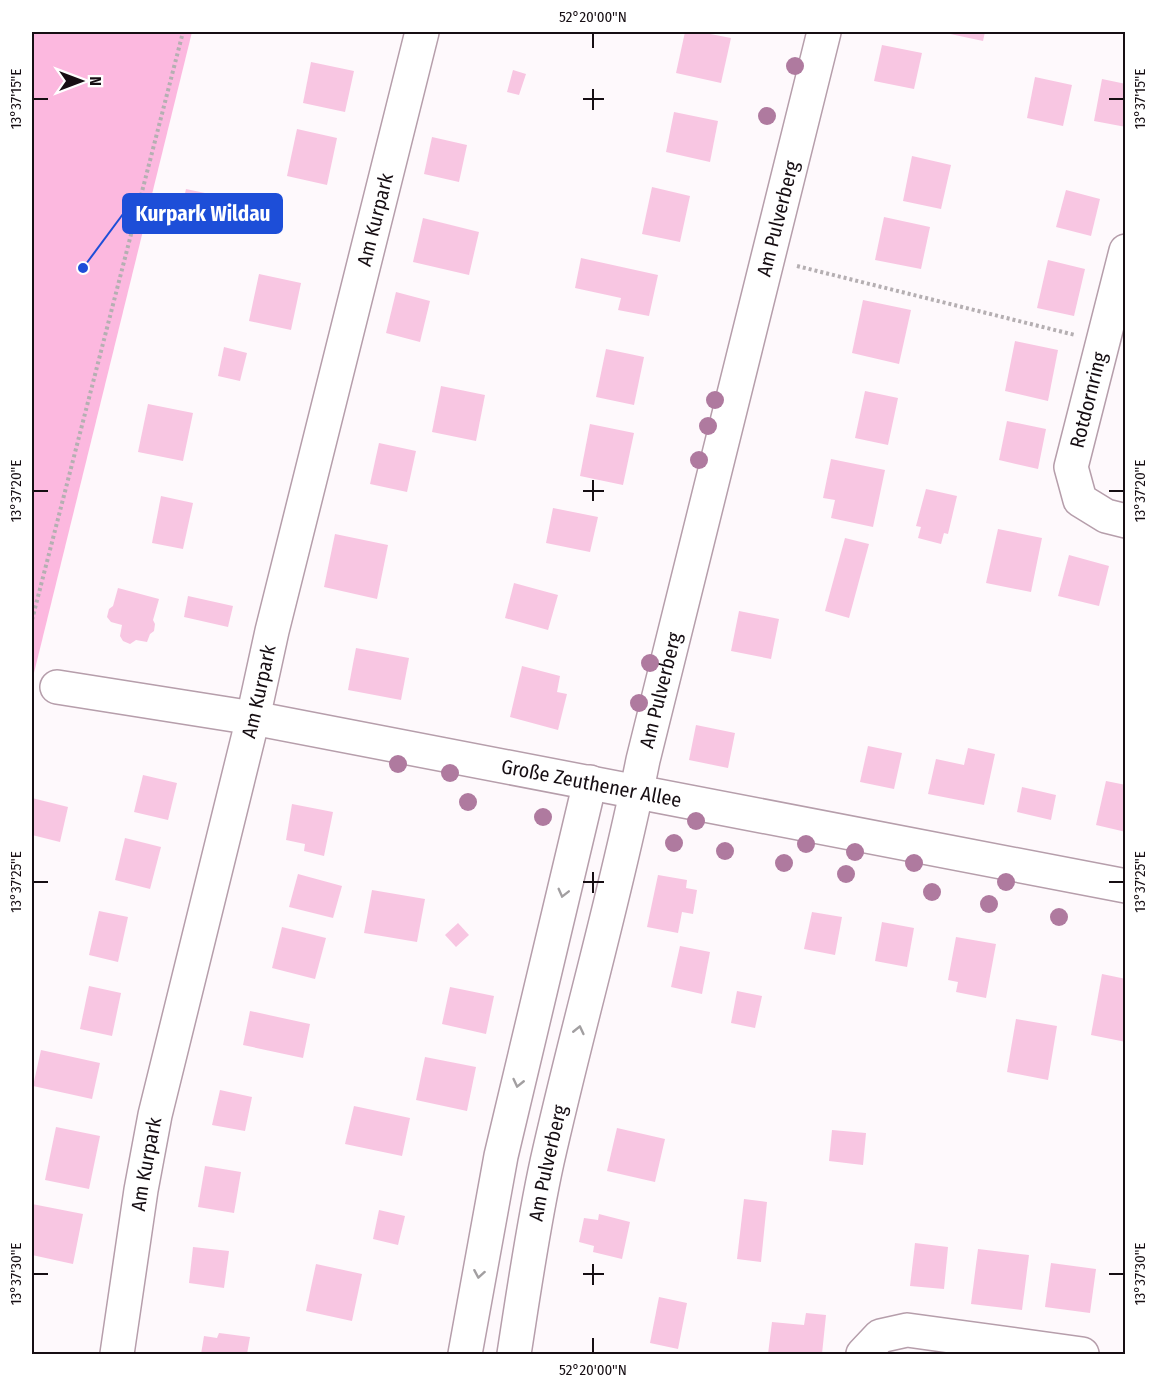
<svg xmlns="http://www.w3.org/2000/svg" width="1157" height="1386" font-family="'Fira Sans Condensed',sans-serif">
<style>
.green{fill:#fcb8df}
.building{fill:#f8c6e2}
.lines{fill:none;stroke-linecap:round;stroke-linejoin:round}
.minor-casing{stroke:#b69eab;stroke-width:36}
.path{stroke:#b5afb2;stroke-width:4;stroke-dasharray:3 3;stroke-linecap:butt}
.minor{stroke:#fff;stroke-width:33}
.tree{fill:#af7a9f}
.oneway{stroke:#a29fa1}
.ticks{fill:none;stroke:#160e13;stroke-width:2}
.labels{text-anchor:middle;stroke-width:4.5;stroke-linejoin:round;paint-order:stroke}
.street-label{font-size:20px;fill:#160e13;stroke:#fff}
.leader{fill:none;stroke:#1d4ed8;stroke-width:2}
.callout-dot{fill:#1d4ed8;stroke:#fff;stroke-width:2}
.callout{fill:#1d4ed8;stroke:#1d4ed8;stroke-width:2}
.callout-label{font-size:21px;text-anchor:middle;font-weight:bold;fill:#fff}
.neatline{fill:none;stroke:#160e13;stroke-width:2}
.ticks-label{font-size:15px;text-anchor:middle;fill:#160e13}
</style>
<rect width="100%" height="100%" fill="#fef9fc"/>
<polygon class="green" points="32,32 192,32 32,681"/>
<g class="building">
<polygon points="685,32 700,32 731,38 721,83 676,73"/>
<polygon points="941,32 985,32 983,41"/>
<polygon points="882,45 922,53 914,89 874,81"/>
<polygon points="311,62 354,71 345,112 303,103"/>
<polygon points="513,70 526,74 519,95 507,92"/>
<polygon points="1035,77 1072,85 1063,126 1027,118"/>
<polygon points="1102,79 1126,84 1126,127 1094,121"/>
<polygon points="674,112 718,121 710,162 666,152"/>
<polygon points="297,129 337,138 327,185 287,176"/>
<polygon points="432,137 467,145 459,182 424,174"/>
<polygon points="912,156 951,165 941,209 903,201"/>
<polygon points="652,187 690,196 680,242 642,234"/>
<polygon points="186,189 219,196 218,202 225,203 221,221 215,220 214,223 180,215"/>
<polygon points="1066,190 1100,199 1091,236 1056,227"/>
<polygon points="884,217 930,227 921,269 875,260"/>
<polygon points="423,218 479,232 469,275 413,262"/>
<polygon points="581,258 658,275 649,316 618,310 621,298 575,288"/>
<polygon points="1048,260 1085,269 1074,316 1037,308"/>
<polygon points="259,274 301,283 291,330 249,321"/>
<polygon points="396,292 430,301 420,342 386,333"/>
<polygon points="863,300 911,310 899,364 852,353"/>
<polygon points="1015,341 1058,350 1048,401 1005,391"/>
<polygon points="224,347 247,353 240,381 218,376"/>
<polygon points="606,349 644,357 634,405 596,397"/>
<polygon points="441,386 485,395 476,441 432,432"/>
<polygon points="865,391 898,398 888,445 855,438"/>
<polygon points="148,404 193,413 183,461 138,452"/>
<polygon points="1007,421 1046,429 1038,469 999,460"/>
<polygon points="590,424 634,433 623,485 580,476"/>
<polygon points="379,443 416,451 407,492 370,484"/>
<polygon points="831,459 885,470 873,527 831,518 835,500 823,498"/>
<polygon points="926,489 957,496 948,534 944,533 941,544 918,538 921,527 916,526"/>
<polygon points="161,496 193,503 183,549 152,543"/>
<polygon points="553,508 598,517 590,552 546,543"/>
<polygon points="998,529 1042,538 1031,592 986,583"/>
<polygon points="335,534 388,545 377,599 324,587"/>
<polygon points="845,538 869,544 849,618 825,611"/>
<polygon points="1069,555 1109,566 1099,606 1058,596"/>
<polygon points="514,583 558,595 548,630 505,618"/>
<polygon points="118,588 159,599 153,620 155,624 154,631 150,634 147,642 136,640 130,644 123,641 120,636 122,625 111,622 107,617 109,609 113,606"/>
<polygon points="188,596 233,606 228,627 184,617"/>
<polygon points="739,611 779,619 771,659 731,651"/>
<polygon points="356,648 409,658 401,700 348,690"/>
<polygon points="522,666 560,676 557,692 567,694 558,730 510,717"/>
<polygon points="696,725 735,733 728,768 689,760"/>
<polygon points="868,746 902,753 894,789 860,782"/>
<polygon points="968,748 995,754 984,805 928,794 936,759 964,765"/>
<polygon points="143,775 177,783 168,820 134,812"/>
<polygon points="1106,781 1126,785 1126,832 1096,825"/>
<polygon points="1022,787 1056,795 1051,820 1017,812"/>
<polygon points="32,798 68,807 60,842 32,835"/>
<polygon points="292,804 333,812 324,856 304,851 305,844 286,840"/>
<polygon points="125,838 161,847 150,889 115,880"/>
<polygon points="298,874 342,886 333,918 289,907"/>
<polygon points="658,875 687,880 686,888 697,890 693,914 682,912 678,933 647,927"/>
<polygon points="372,890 425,899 417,942 364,933"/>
<polygon points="99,911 128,917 118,962 89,955"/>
<polygon points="812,912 842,917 835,955 804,949"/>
<polygon points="882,922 914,928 907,967 875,961"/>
<polygon points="458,923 469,935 456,947 445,935"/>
<polygon points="282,927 326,938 315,979 272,968"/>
<polygon points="956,937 996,944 986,998 956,992 958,982 948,980"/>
<polygon points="680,946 710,952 702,994 671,987"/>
<polygon points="1102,974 1126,979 1126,1042 1091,1035"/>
<polygon points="89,986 121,993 112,1036 80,1029"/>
<polygon points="450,987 494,996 486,1034 442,1024"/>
<polygon points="737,991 762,996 755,1028 731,1023"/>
<polygon points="250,1011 310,1024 303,1058 243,1045"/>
<polygon points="1016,1019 1057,1026 1048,1080 1007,1072"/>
<polygon points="41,1050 100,1063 92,1099 33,1086"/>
<polygon points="425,1057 476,1067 467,1111 416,1100"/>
<polygon points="220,1090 252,1097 245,1131 212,1125"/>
<polygon points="354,1106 410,1118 402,1156 345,1144"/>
<polygon points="56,1127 100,1136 89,1189 45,1180"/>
<polygon points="617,1128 665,1139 655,1182 607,1171"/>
<polygon points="832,1130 866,1133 863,1165 829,1161"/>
<polygon points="205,1166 241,1172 234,1213 198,1207"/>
<polygon points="744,1199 767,1202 761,1262 737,1259"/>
<polygon points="32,1204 83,1214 73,1264 32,1255"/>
<polygon points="379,1210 405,1216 398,1245 373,1239"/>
<polygon points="599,1214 630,1222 622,1259 593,1252 594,1246 579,1242 584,1218 598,1220"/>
<polygon points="915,1243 948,1247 944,1289 910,1286"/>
<polygon points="193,1247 229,1251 224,1288 189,1283"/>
<polygon points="978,1249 1029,1255 1022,1310 971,1304"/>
<polygon points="1051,1263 1096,1269 1090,1313 1045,1307"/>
<polygon points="316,1264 362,1274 352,1321 306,1311"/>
<polygon points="659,1297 687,1303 678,1349 650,1343"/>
<polygon points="806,1313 826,1315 822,1354 768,1354 772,1322 804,1325"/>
<polygon points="219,1333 250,1337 247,1354 201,1354 204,1336 217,1338"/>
</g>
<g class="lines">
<g class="minor-casing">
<g id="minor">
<polyline points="1126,251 1071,467 1080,500 1106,516 1126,521"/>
<path id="s1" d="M 57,687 L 253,718 L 1126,886"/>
<path id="s2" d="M 117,1354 L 141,1190 L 155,1115 L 253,718 L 272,631 L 422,32"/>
<polyline points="465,1354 501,1156 590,782"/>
<path id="s3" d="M 514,1354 C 524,1290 533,1226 547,1162 C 577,1028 616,895 643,760 L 824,32"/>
<polyline points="863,1354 880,1336 907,1330 1082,1354"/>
</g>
</g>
<g class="path">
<polyline points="797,266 1075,335"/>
<polyline points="32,620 183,32"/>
</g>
<use href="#minor" class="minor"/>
</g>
<g class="tree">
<circle cx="795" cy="66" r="9"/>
<circle cx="767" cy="116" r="9"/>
<circle cx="715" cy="400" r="9"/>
<circle cx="708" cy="426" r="9"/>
<circle cx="699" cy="460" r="9"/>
<circle cx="650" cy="663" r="9"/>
<circle cx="639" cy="703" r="9"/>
<circle cx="398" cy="764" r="9"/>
<circle cx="450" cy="773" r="9"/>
<circle cx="468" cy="802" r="9"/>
<circle cx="543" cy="817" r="9"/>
<circle cx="696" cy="821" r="9"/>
<circle cx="674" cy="843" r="9"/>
<circle cx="806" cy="844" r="9"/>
<circle cx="725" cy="851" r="9"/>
<circle cx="855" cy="852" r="9"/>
<circle cx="784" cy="863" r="9"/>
<circle cx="914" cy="863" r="9"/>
<circle cx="846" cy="874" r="9"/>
<circle cx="1006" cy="882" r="9"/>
<circle cx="932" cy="892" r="9"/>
<circle cx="989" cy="904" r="9"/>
<circle cx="1059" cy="917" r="9"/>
</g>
<defs><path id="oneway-chevron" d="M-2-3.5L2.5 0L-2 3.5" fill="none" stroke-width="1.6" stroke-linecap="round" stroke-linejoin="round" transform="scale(1.5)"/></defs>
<g class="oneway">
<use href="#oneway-chevron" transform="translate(563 893) rotate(104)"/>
<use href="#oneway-chevron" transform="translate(579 1030) rotate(-77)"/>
<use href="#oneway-chevron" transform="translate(518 1083) rotate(103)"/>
<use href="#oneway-chevron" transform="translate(479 1274) rotate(100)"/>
</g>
<path class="ticks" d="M 593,33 L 593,48M 593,89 L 593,110M 33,99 L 48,99M 583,99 L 604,99M 1109,99 L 1124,99M 593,480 L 593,501M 33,491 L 48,491M 583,491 L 604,491M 1109,491 L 1124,491M 593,872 L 593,893M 33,882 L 48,882M 583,882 L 604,882M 1109,882 L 1124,882M 593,1264 L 593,1285M 33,1274 L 48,1274M 583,1274 L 604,1274M 1109,1274 L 1124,1274M 593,1338 L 593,1353"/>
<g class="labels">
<g class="street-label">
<text dy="7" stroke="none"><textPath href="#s2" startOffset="1164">Am Kurpark</textPath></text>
<text dy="7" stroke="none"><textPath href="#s3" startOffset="1166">Am Pulverberg</textPath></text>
<text transform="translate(1088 400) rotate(-76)" y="7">Rotdornring</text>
<text dy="7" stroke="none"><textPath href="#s2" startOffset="678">Am Kurpark</textPath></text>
<text dy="7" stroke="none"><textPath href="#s3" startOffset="680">Am Pulverberg</textPath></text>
<text dy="7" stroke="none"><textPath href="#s1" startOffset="543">Große Zeuthener Allee</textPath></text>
<text dy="7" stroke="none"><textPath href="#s2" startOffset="192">Am Kurpark</textPath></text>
<text dy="7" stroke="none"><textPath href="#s3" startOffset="194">Am Pulverberg</textPath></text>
</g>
</g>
<path class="leader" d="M83 268L123 214"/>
<circle class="callout-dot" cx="83" cy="268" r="6"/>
<rect class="callout" x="123" y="194" width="159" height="39" rx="6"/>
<g class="callout-label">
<text x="203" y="221">Kurpark Wildau</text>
</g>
<rect width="1157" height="1386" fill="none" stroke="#ffffff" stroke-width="66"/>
<g transform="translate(81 81) rotate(90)" stroke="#ffffff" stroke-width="4.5" paint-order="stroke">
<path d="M0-4.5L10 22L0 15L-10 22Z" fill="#160e13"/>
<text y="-9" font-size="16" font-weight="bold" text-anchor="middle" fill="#160e13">N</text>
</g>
<rect x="33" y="33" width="1091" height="1320" class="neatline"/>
<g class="ticks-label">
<text x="593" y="22">52°20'00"N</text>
<text transform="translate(1140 99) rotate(-90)" y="5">13°37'15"E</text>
<text transform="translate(16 99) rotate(-90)" y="5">13°37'15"E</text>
<text transform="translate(1140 491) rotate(-90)" y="5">13°37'20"E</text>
<text transform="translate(16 491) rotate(-90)" y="5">13°37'20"E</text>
<text transform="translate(16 882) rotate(-90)" y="5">13°37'25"E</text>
<text transform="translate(1140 882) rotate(-90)" y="5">13°37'25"E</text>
<text transform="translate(1140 1274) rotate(-90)" y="5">13°37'30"E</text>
<text transform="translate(16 1274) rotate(-90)" y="5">13°37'30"E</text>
<text x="593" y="1375">52°20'00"N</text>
</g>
</svg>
